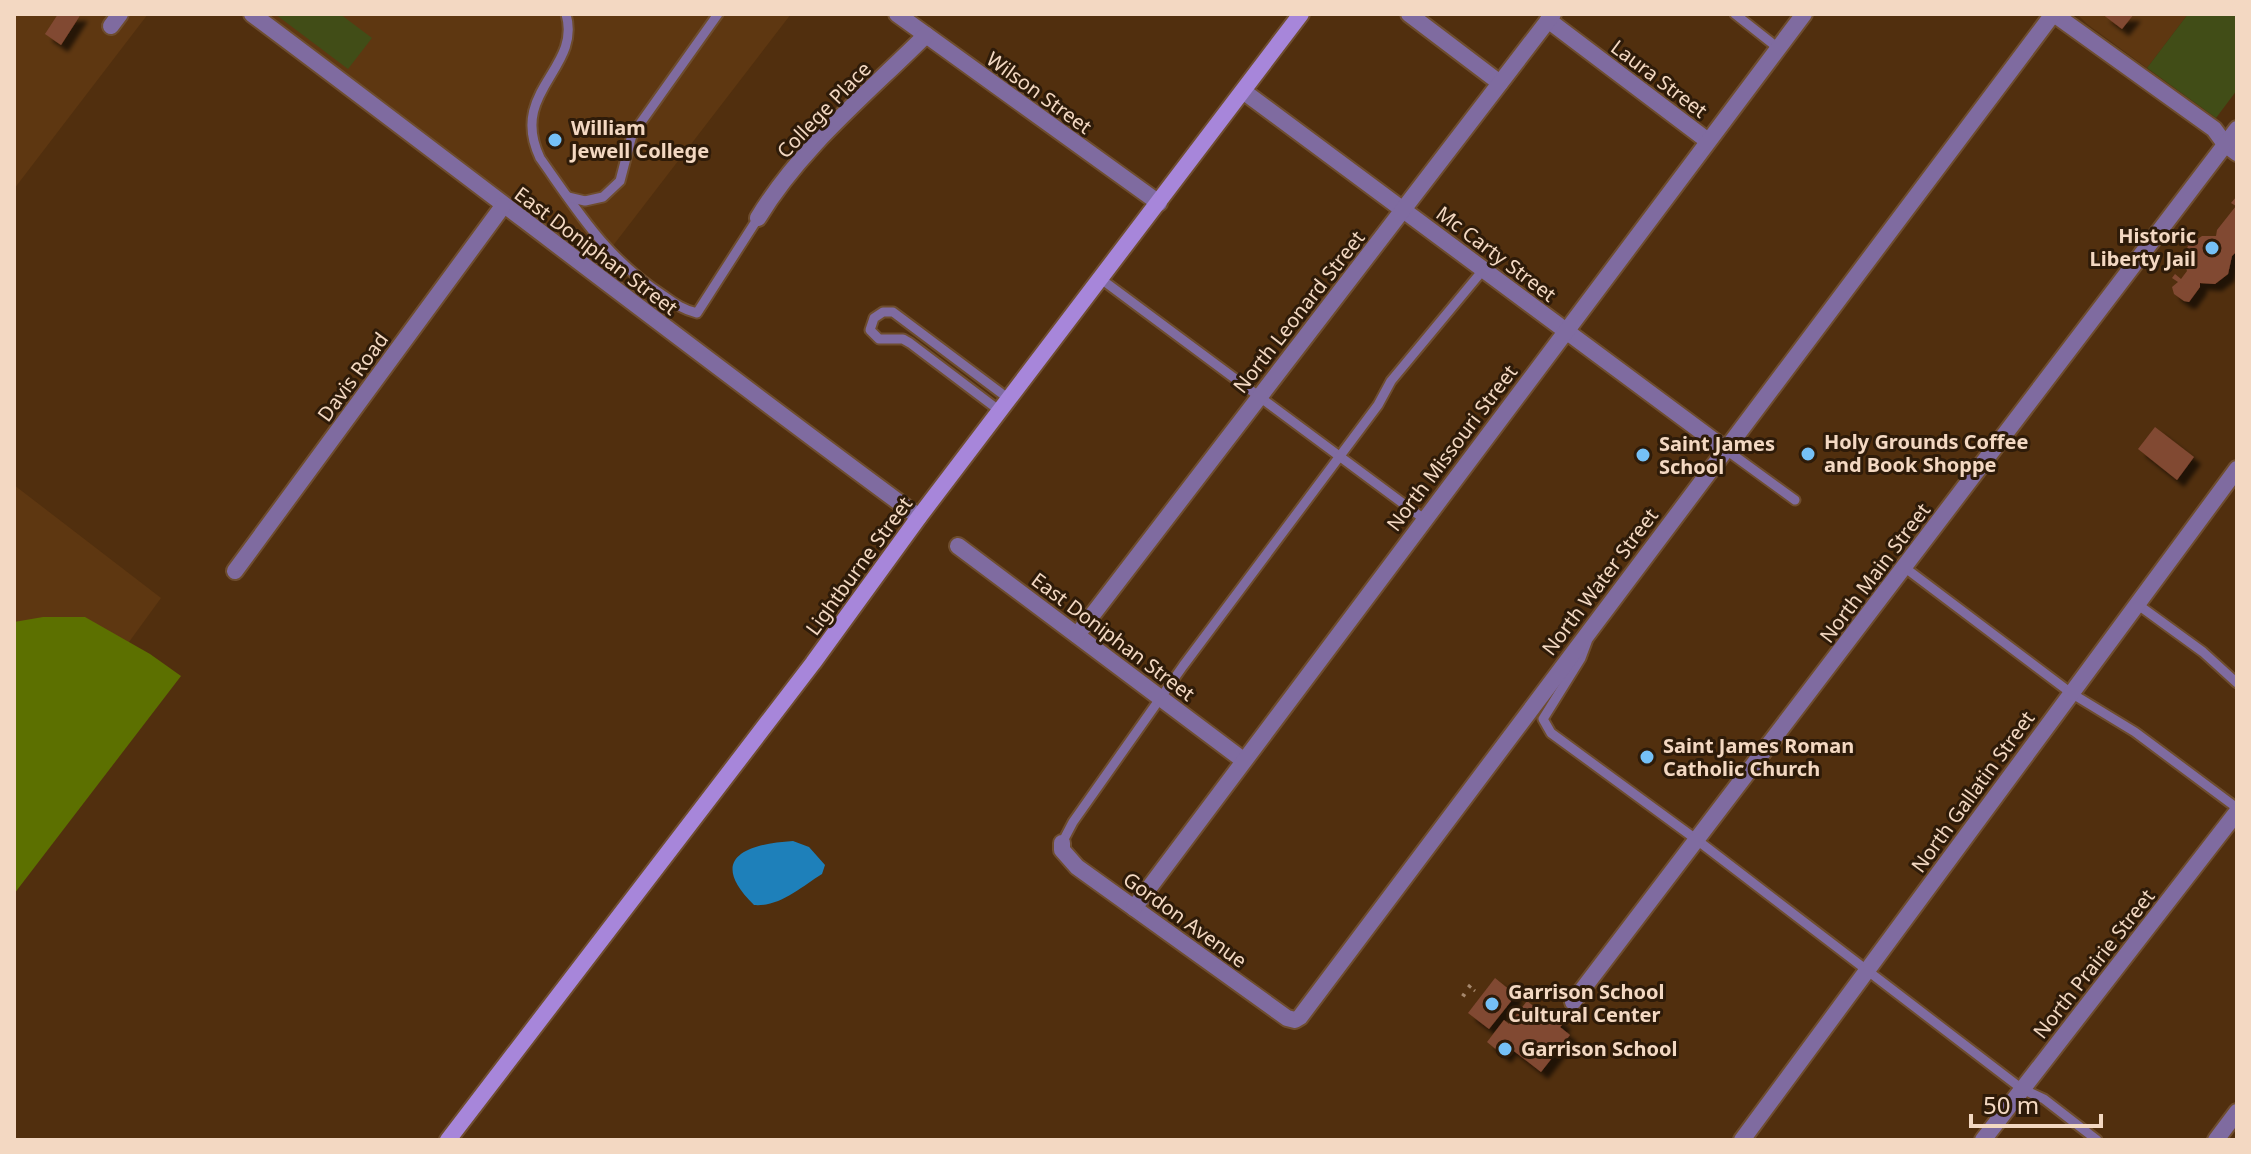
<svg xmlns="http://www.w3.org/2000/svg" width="2251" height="1154" font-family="'Noto Sans',sans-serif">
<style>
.built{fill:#5e3711}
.green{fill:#414d17}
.forest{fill:#5c7000}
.water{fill:#1e80ba}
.building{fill:#814933;filter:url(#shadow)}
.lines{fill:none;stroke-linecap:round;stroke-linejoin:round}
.service-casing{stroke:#6e4d2e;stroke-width:13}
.minor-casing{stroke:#6e4d2e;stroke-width:20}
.tertiary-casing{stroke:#6e4d2e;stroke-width:20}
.secondary-casing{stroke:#6e4d2e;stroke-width:20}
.path{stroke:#a6886d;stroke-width:3;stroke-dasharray:4 4;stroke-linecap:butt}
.service{stroke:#7f6ba0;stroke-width:9}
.minor{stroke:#7f6ba0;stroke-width:16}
.tertiary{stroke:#7f6ba0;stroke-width:16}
.secondary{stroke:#a786da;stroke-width:16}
.poi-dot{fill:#75c0f6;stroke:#2e1b09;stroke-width:3}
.labels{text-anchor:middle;stroke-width:6;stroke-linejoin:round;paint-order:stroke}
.street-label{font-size:20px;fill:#f3d8c2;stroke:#2e1b09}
.poi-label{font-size:20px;font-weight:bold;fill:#f3d8c2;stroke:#2e1b09;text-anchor:start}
</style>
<defs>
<filter id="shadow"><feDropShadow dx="7" dy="7" stdDeviation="2" flood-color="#0009"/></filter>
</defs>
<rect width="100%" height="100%" fill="#512f0e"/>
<g class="built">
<polygon points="14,14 148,14 14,189"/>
<polygon points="251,14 791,14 592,273"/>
<polygon points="2077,14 2188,14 2147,68 2087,24"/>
<polygon points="14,485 161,598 14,800"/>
</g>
<g class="green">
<polygon points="275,14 340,14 372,38 348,69"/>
<polygon points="2188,14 2237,14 2237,90 2216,118 2147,68"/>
</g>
<polygon class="forest" points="43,617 85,617 150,654 181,676 14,894 14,622"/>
<path class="water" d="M 793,841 L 809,847 L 825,865 L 822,874 C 801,887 780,907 754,905 C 707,859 745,844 793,841 Z"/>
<g class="building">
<polygon points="58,14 81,14 61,45 45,34"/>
<polygon points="2102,14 2134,14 2122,29"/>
<polygon points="2237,196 2237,251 2232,256 2228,274 2215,284 2200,283 2200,287 2189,302 2184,301 2174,294 2172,287 2178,282 2172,278 2175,274 2181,279 2187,271 2183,258 2188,246 2202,236 2216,236 2217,230 2236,206 2231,203"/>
<polygon points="2155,427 2194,457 2177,480 2138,449"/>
<polygon points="1495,978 1516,995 1489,1029 1468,1013"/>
<polygon points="1527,1001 1549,1018 1552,1014 1558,1018 1564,1023 1560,1027 1570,1035 1541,1072 1510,1048 1504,1056 1487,1042 1504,1020 1509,1024"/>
</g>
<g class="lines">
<g class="service-casing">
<g id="service">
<path d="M 566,14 C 582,69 508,91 540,158 C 579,213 606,258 664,296 C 675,304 684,310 697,313 L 758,218"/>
<polyline points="1735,14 1778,48"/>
<polyline points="568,197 585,201 603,197 620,181 632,135 718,14"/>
<polyline points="1101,279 1424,519"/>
<polyline points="1000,411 910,343 903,339 879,339 870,330 874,318 883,312 893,312 1009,399"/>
<polyline points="1725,449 1795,500"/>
<polyline points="1904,567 2071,693 2135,732 2237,808"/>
<polyline points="2137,604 2203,652 2237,683"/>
<polyline points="1587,642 1581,658 1543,719 1551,733 1697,840 2022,1089 2044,1099 2097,1140"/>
<polyline points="1062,843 1073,822 1183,666 1378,405 1391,381 1483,270"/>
</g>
</g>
<g class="minor-casing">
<g id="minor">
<path d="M 252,14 C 475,181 695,352 919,517"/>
<polyline points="897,14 1159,203"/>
<polyline points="1409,14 1500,83"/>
<polyline points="2054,14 2214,129 2225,144 2237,153"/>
<polyline points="1548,20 1708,141"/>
<polyline points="111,26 120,14"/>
<polyline points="1243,91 1725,449"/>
<path d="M 758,218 C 801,147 868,93 926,35"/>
<polyline points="958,546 1243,760"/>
<polyline points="235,571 503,206"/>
<polyline points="1077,635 1553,14"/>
<polyline points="1062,843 1062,850 1077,867 1287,1018 1295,1020 1300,1017 2053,14"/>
<polyline points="1134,908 1804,14"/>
<polyline points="1573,1002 2237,129"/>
<polyline points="1983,1140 2237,812"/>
<polyline points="2216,1140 2237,1112"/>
</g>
</g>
<g class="tertiary-casing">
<polyline id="tertiary" points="1742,1140 2237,469"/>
</g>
<g class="secondary-casing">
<polyline id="secondary" points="448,1140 813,663 919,517 1301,14"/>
</g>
<g class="path">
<polyline points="1468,985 1475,991"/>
<polyline points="1462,994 1468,998"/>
</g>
<use href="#service" class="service"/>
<use href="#minor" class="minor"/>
<use href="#tertiary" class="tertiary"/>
<use href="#secondary" class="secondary"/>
</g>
<g class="poi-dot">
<circle cx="555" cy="140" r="8"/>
<circle cx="2212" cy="248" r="8"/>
<circle cx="1808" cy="454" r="8"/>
<circle cx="1643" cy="455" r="8"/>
<circle cx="1647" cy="757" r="8"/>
<circle cx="1492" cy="1004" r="8"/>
<circle cx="1505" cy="1049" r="8"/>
</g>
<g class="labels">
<g class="street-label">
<text transform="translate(1659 79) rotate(37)" y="7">Laura Street</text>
<text transform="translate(1039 93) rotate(36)" y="7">Wilson Street</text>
<text transform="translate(824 110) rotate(-46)" y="7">College Place</text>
<text transform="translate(596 251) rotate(37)" y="7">East Doniphan Street</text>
<text transform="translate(1496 254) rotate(37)" y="7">Mc Carty Street</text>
<text transform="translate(1299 312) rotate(-52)" y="7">North Leonard Street</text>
<text transform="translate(353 377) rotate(-54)" y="7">Davis Road</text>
<text transform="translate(1452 448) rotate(-53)" y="7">North Missouri Street</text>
<text transform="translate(859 566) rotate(-54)" y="7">Lightburne Street</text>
<text transform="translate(1875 573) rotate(-53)" y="7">North Main Street</text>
<text transform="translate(1600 582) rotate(-53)" y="7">North Water Street</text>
<text transform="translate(1113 637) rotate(37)" y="7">East Doniphan Street</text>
<text transform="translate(1973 792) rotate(-54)" y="7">North Gallatin Street</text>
<text transform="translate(1185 920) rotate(36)" y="7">Gordon Avenue</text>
<text transform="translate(2094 964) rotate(-52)" y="7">North Prairie Street</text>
</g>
<g class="poi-label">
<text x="571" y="135">William<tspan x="571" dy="23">Jewell College</tspan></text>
<text x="2196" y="243" text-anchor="end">Historic<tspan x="2196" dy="23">Liberty Jail</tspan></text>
<text x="1824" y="449">Holy Grounds Coffee<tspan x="1824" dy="23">and Book Shoppe</tspan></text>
<text x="1659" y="451">Saint James<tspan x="1659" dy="23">School</tspan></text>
<text x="1663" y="753">Saint James Roman<tspan x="1663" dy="23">Catholic Church</tspan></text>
<text x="1508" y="999">Garrison School<tspan x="1508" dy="23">Cultural Center</tspan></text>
<text x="1521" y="1056">Garrison School</text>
</g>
</g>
<rect width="2251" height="1154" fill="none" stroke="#f3d8c2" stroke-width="32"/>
<path d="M1971 1114v12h130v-12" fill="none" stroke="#f3d8c2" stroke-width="4"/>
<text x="1983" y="1114" font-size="24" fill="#f3d8c2" stroke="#2e1b09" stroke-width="6" paint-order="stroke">50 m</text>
</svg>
